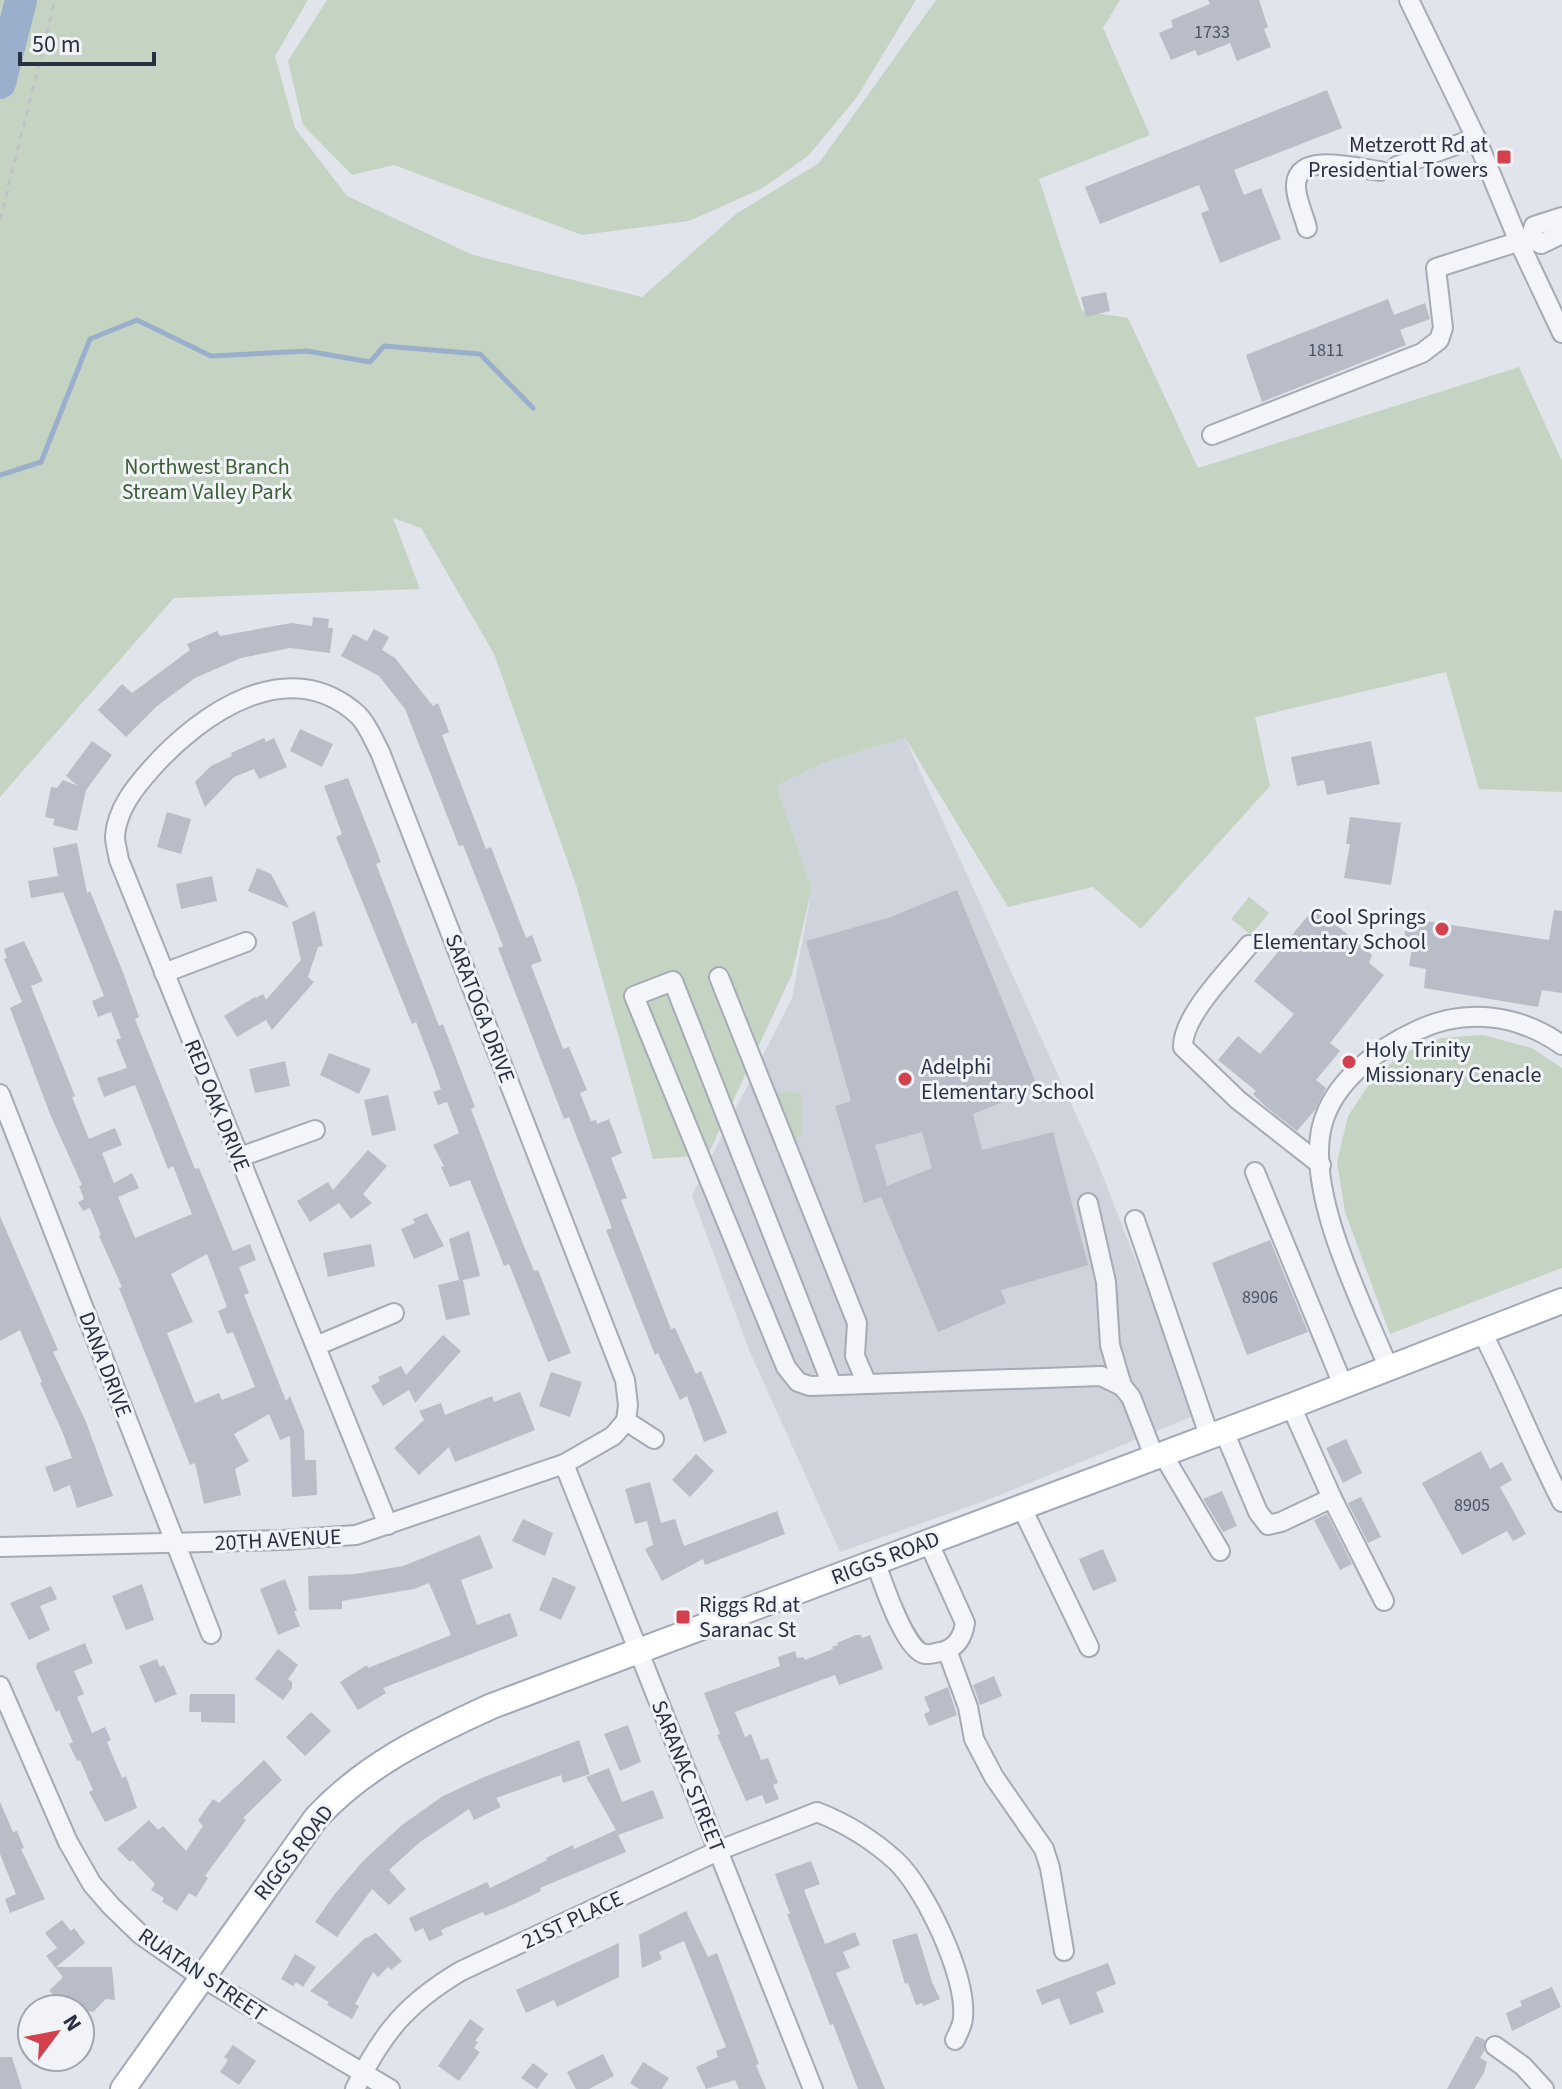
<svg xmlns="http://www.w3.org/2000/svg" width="1562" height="2089" font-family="'Source Sans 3',sans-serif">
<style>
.built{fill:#cfd3dc}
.green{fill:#c5d4c2}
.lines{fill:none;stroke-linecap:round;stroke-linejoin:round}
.stream{stroke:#9aafcc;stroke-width:5}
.river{stroke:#9aafcc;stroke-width:32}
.building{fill:#b8bdc8;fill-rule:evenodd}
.minor-casing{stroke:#a6aab5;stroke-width:22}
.major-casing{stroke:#a0a7b6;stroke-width:28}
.path{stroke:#bfc2c9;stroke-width:3;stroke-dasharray:6 6;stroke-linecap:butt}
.minor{stroke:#f4f5f8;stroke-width:18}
.major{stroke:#fff;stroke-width:24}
.poi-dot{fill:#d4414e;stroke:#f1f3f7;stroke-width:3}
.labels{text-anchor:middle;stroke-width:6;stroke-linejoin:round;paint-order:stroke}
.number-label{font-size:18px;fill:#4c5364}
.poi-label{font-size:22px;fill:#283043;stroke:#f1f3f7;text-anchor:start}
.park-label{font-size:22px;fill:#3a5f35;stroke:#f1f3f7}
.street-label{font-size:22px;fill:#283043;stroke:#f1f3f7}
</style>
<rect width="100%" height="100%" fill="#e1e4ea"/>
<polygon class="built" points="905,738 1097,1161 1196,1415 990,1499 840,1552 749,1350 692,1195 792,998 812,888 776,786 826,762"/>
<g class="green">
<polygon points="0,0 308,0 275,56 295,128 347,196 473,255 642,297 736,214 819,163 936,0 1120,0 1103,28 1150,135 1039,179 1082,311 1128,318 1198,468 1519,367 1562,461 1562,792 1479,789 1446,672 1255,717 1270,786 1141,929 1093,887 1008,907 905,738 826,762 776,786 812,888 792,974 708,1155 653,1159 576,885 494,654 421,528 393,518 420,589 174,598 0,797"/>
<polygon points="327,0 916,0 857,97 809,155 763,188 689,221 582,235 394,165 352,175 303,125 288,61"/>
<polygon points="1249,897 1269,913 1251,935 1231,919"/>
<polygon points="1483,1035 1532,1048 1562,1068 1562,1268 1390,1334 1345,1212 1337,1162 1348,1116 1374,1077 1404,1053 1441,1038"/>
<polygon points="789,1091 802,1095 801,1136 785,1141 773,1095"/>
</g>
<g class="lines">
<polyline class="stream" points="0,475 41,462 90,339 137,320 211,356 307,351 370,362 384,346 480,354 533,408"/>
<polyline class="river" points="0,83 21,0"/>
</g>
<g class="building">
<polygon points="1208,0 1259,0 1268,27 1264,29 1271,47 1237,61 1230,43 1198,56 1195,50 1171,60 1159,33 1173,27 1171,20 1210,4"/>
<polygon points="1327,90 1342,128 1234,170 1244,195 1261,188 1281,239 1220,263 1201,213 1209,210 1199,185 1100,224 1085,187"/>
<polygon points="1106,292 1110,311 1086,317 1081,297"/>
<polygon points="1388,299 1394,315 1425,303 1430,319 1400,330 1406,345 1262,402 1246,355"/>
<polygon points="313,617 329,619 328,628 333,628 330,653 290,648 241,658 195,678 157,706 126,737 98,710 122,684 132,693 190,650 187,644 217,631 220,636 291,623 312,626"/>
<polygon points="374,629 389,637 382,650 395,658 433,706 438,703 449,732 442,735 486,849 491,847 526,938 532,935 542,961 531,965 563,1049 569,1047 587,1090 580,1093 591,1121 596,1120 597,1124 609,1119 622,1153 611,1158 627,1198 621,1200 671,1329 675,1328 696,1374 701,1371 727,1433 704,1442 687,1396 680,1400 658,1353 655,1355 606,1230 612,1228 591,1173 569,1117 564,1119 498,948 503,946 463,845 459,846 405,709 379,676 341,656 353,634 367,641"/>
<polygon points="300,729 333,744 322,767 290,751"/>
<polygon points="264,738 266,742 274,738 287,767 259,779 254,769 234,777 205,807 195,782 211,766 232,756 231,753"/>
<polygon points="92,741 112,755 86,790 77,831 53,825 55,819 45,817 51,787 57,788 63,780 78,786 66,776"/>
<polygon points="1371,741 1380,784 1327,795 1324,780 1297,786 1291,757"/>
<polygon points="348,778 381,862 376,864 439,1026 443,1024 475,1107 471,1109 509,1209 534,1271 538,1270 571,1353 548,1362 509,1264 504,1266 470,1180 450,1187 441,1167 444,1166 433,1145 459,1133 447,1102 438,1105 433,1092 441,1089 434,1069 416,1022 412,1024 336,837 342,834 324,786"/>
<polygon points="167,812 191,819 181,854 157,847"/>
<polygon points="1350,817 1401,823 1391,885 1344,878 1350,844 1346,844"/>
<path d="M 77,843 L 87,893 L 90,891 L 124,975 L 139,1017 L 135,1019 L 195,1169 L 199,1168 L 233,1251 L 250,1244 L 256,1260 L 239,1267 L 249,1293 L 244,1295 L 286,1401 L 290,1396 L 304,1431 L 305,1460 L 316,1460 L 317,1495 L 292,1497 L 290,1436 L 280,1440 L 269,1414 L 234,1434 L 249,1461 L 235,1469 L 241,1495 L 204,1504 L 195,1463 L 190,1465 L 119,1288 L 122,1287 L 99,1236 L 101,1235 L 90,1208 L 83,1211 L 78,1202 L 84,1199 L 79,1186 L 82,1185 L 50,1114 L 10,1008 L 22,1002 L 4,959 L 7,958 L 4,949 L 24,941 L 43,981 L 31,986 L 75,1096 L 72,1097 L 89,1139 L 115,1128 L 122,1145 L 102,1153 L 114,1183 L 132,1173 L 139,1188 L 118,1197 L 135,1238 L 192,1214 L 173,1166 L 168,1169 L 135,1085 L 104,1097 L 97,1078 L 127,1068 L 116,1040 L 121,1038 L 111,1012 L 98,1017 L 92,1001 L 104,996 L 63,892 L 31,898 L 28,881 L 58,876 L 53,848 ZM 207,1254 L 227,1307 L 218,1311 L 227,1334 L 233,1332 L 255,1387 L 222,1400 L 219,1393 L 195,1403 L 167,1333 L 193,1322 L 171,1274 Z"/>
<polygon points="257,868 271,874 289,908 248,891"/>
<polygon points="212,876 217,901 181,909 176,884"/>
<path d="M 957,890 L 1038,1088 L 973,1114 L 982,1150 L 1053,1132 L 1088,1265 L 1001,1290 L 1006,1303 L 938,1332 L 881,1197 L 864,1203 L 835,1106 L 851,1101 L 806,941 L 888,918 ZM 922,1132 L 932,1168 L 887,1186 L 875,1145 Z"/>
<polygon points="1315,907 1372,955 1369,963 1384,975 1330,1043 1340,1051 1316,1080 1326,1088 1315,1110 1297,1131 1265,1106 1253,1094 1256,1091 1218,1060 1238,1036 1260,1054 1294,1014 1254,981"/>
<polygon points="1554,910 1562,911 1562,993 1542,990 1538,1007 1424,988 1426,969 1409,966 1412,947 1403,946 1407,918 1549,940"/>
<polygon points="315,911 323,946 318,947 308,977 314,982 272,1030 266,1020 237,1037 224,1016 255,997 256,998 263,994 266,1000 301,960 292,922"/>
<polygon points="329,1053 371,1069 359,1094 320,1075"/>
<polygon points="285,1061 290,1086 255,1093 249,1069"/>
<polygon points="388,1095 396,1130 372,1136 364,1100"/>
<polygon points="368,1150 387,1166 363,1194 372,1203 351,1219 339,1203 310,1222 297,1201 328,1182 333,1190"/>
<polygon points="427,1213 444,1246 414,1259 401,1229 415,1223 413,1219"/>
<polygon points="0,1216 58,1350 53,1352 86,1422 113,1496 77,1508 70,1485 54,1492 45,1467 72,1458 62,1431 40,1383 42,1382 20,1330 0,1341"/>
<polygon points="469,1231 480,1276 463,1280 470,1315 446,1320 438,1285 459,1280 449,1239"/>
<polygon points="1270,1240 1308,1332 1247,1355 1212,1263"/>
<polygon points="371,1244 375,1266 328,1277 323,1253"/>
<polygon points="443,1335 461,1351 415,1403 409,1390 383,1406 371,1386 380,1381 378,1377 401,1366 406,1375"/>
<polygon points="551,1372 582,1382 570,1417 539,1406"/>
<polygon points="520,1392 535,1430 455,1462 449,1447 419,1475 394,1448 424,1420 419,1411 441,1403 445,1415 492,1396 494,1402"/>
<polygon points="1346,1439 1362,1473 1343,1483 1326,1448"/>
<polygon points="1481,1451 1490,1469 1502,1462 1512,1480 1500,1487 1526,1534 1513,1541 1507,1531 1462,1555 1422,1483"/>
<polygon points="696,1454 714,1471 690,1497 672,1480"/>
<polygon points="650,1482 661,1523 675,1519 684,1546 777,1511 785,1534 705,1565 703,1559 662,1581 645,1549 653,1545 647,1521 635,1524 625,1489"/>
<polygon points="1222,1491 1237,1526 1223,1532 1203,1499"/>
<polygon points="1361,1497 1381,1537 1368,1543 1348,1503"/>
<polygon points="1327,1514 1352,1564 1340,1570 1314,1520"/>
<polygon points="523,1519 553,1533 545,1556 512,1541"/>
<polygon points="480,1535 493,1568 461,1580 477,1625 510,1613 518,1636 383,1688 386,1693 358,1710 340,1682 367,1665 368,1668 451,1635 429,1583 414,1589 342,1601 342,1609 309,1610 308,1576 355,1574 403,1566"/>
<polygon points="1103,1549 1117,1581 1093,1591 1079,1559"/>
<polygon points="553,1577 576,1587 561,1620 539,1610"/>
<polygon points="285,1579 297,1611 294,1611 300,1626 278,1635 260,1589"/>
<polygon points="142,1584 154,1620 126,1630 112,1596"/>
<polygon points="51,1586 57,1599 40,1606 50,1630 29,1640 10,1603"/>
<polygon points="856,1635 861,1635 862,1638 870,1635 883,1669 839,1685 835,1675 735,1712 745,1737 751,1734 761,1760 768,1758 778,1783 773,1785 779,1799 766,1804 762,1795 746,1801 717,1735 720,1734 704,1693 780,1666 778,1657 795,1651 797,1658 803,1657 805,1660 833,1649 832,1647 838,1645 837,1643"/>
<polygon points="85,1643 93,1663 74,1671 84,1694 77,1697 92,1733 105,1727 111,1740 107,1742 122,1778 126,1776 137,1808 105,1822 89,1792 93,1790 80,1760 77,1761 69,1744 73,1742 59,1710 56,1712 36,1667 37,1663"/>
<polygon points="278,1649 298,1665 288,1679 292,1682 292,1688 283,1700 255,1679"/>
<polygon points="157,1659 160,1667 164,1665 177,1694 155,1703 139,1666"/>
<polygon points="994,1676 1002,1696 980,1705 973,1685"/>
<polygon points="948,1687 957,1715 929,1726 924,1714 930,1711 924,1697"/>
<polygon points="190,1694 235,1694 235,1723 201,1722 201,1712 189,1712"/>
<polygon points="311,1712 331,1731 305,1756 286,1737"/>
<polygon points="628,1725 641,1762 620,1771 604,1734"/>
<polygon points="579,1740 590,1774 563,1783 561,1775 496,1798 501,1807 474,1820 469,1809 420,1842 389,1870 406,1889 389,1905 372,1889 337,1937 315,1922 334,1895 363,1861 402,1825 443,1796 484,1777"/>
<polygon points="264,1760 282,1780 243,1818 246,1820 205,1876 208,1878 196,1897 189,1893 177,1911 162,1902 164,1898 151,1890 155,1884 132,1860 130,1862 117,1849 149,1820 158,1830 163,1826 186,1851 203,1826 198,1820 213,1799 219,1803"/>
<polygon points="609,1768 622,1802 653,1790 664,1818 618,1835 617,1832 626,1852 540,1888 541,1891 514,1904 485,1916 483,1912 471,1917 441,1930 443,1935 429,1941 423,1928 415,1932 409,1918 487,1882 490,1888 547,1860 546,1858 573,1845 574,1849 616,1830 586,1777"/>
<polygon points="0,1802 13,1832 17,1831 24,1848 21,1849 45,1899 10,1913 5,1899 16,1894 0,1854"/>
<polygon points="811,1861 820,1884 804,1890 825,1944 855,1932 860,1945 843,1952 850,1968 836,1973 885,2089 858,2089 833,2024 830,2025 787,1914 790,1914 775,1874"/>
<polygon points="686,1911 708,1957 717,1953 759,2064 756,2065 766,2089 739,2089 735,2080 706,2089 696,2067 718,2057 716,2051 726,2047 684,1941 659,1952 662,1959 642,1968 639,1935"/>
<polygon points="62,1920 71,1931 74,1928 85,1943 56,1967 112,1967 115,2000 106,1999 93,2012 74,2009 49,1991 63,1977 46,1956 57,1948 45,1933"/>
<polygon points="376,1933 402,1961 391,1970 388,1967 378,1977 373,1972 355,2004 359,2006 352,2019 327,2005 329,2002 310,1991 364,1939"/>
<polygon points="917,1933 932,1982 940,1999 923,2006 922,2003 916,2005 908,1983 905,1984 892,1940"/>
<polygon points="619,1943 619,1977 557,2007 554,2000 526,2013 516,1990"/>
<polygon points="295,1954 316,1967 303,1987 296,1982 293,1986 281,1979"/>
<polygon points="1108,1963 1116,1984 1096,1992 1104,2012 1070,2025 1059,1998 1042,2005 1036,1990"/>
<polygon points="1552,1987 1561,2007 1512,2031 1506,2013 1522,2006 1520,2001"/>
<polygon points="470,2019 484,2029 475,2041 478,2042 474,2048 480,2052 459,2081 438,2066"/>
<polygon points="1476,2036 1485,2040 1484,2051 1480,2058 1487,2062 1484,2073 1474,2089 1447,2089"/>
<polygon points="233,2045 256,2061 239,2085 220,2072 228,2060 224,2057"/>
<polygon points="603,2054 614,2076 589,2089 576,2089 567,2072"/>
<polygon points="0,2057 12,2057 22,2089 0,2089"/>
<polygon points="643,2062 669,2078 662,2089 639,2089 630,2083"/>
<polygon points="533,2063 548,2074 537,2089 521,2078"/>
</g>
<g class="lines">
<g class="minor-casing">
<g id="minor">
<polyline points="1409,0 1476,138 1519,242 1562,333"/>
<polyline points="1397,166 1476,138"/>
<path d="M 1307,228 C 1304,215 1295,197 1296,184 C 1298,151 1359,169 1380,171"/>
<polyline points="1530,238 1534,226 1562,217"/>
<polyline points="1530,238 1541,244 1562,234"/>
<polyline points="1212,435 1422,353 1439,340 1443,328 1436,268 1530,238"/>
<path d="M 1249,945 C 1230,969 1182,1016 1183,1047 L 1238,1100 L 1321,1165"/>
<polyline points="164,973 246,942"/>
<polyline points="719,977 857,1323 855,1356 867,1384"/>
<polyline points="0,1094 211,1634"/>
<polyline points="240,1157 315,1130"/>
<polyline points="1255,1172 1343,1385"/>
<polyline points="1088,1203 1106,1282 1110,1345 1122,1386"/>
<polyline points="1135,1220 1209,1435"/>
<path d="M 1482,1332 C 1511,1388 1533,1446 1562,1502"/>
<polyline points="316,1346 394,1313"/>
<path d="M 1389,1369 C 1363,1305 1305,1194 1322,1126 C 1333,1081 1379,1048 1418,1030 C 1467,1007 1519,1015 1562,1045"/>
<polyline points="832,1385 673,981 634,996 786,1367 798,1382 810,1386 1101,1376 1122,1386 1131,1397 1154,1456"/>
<polyline points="1223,1429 1258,1512 1268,1525 1281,1522 1332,1498 1291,1406"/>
<polyline points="1162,1453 1220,1551"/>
<polyline points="564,1464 813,2089"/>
<polyline points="1332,1498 1384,1601"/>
<polyline points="1021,1506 1089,1647"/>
<path d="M 388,1525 L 119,860 C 118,853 115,844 115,836 C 117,809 135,787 152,768 C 201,713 289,652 358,715 C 368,725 373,739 380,752 L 625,1380 L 628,1405 L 626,1421 L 654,1439"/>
<polyline points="0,1547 283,1540 356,1535 564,1464 613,1436 626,1421"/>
<path d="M 875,1561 C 882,1580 905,1651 925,1654 C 929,1655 939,1652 944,1651 C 957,1647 963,1636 965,1623 L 928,1541"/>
<polyline points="947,1650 968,1707 974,1739 994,1777 1044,1849 1050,1868 1064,1951"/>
<polyline points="0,1686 68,1842 92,1884 111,1906 141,1935 201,1977 390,2089"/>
<polyline points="1495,2046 1523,2066 1544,2089"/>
<path d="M 355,2089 C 382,2033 407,2003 461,1971 L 720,1850 L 817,1812 C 845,1823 873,1840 896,1861 C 925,1888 967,1977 963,2017 C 963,2025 958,2033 955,2040"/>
</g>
</g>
<g class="major-casing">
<path id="major" d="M 123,2089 L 316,1818 C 365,1765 426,1736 492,1706 L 1291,1406 L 1562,1301"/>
</g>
<polyline class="path" points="0,220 55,0"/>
<use href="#minor" class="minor"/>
<use href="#major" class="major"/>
</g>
<g class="poi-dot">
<rect x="1496" y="149" width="16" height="16" rx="4"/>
<circle cx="1442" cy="929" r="8"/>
<circle cx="1349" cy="1062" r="8"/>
<circle cx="905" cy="1079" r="8"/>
<rect x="675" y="1609" width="16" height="16" rx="4"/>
</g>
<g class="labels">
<g class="number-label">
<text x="1212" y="38">1733</text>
<text x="1326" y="356">1811</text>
<text x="1260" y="1303">8906</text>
<text x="1472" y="1511">8905</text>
</g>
<g class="poi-label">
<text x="1488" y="152" text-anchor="end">Metzerott Rd at<tspan x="1488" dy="25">Presidential Towers</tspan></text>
<text x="1426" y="924" text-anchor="end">Cool Springs<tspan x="1426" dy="25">Elementary School</tspan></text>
<text x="1365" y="1057">Holy Trinity<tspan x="1365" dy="25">Missionary Cenacle</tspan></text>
<text x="921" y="1074">Adelphi<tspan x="921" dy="25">Elementary School</tspan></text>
<text x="699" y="1612">Riggs Rd at<tspan x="699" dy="25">Saranac St</tspan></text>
</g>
<g class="park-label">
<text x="207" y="474">Northwest Branch<tspan x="207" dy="25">Stream Valley Park</tspan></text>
</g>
<g class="street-label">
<text transform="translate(481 1008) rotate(69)" y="8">SARATOGA DRIVE</text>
<text transform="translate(218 1105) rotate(68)" y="8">RED OAK DRIVE</text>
<text transform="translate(106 1364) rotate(69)" y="8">DANA DRIVE</text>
<text transform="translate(278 1539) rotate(-3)" y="8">20TH AVENUE</text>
<text transform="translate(885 1557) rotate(-21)" y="8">RIGGS ROAD</text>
<text transform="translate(689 1776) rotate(68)" y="8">SARANAC STREET</text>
<text transform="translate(293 1852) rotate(-52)" y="8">RIGGS ROAD</text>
<text transform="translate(572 1919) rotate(-25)" y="8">21ST PLACE</text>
<text transform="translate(203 1974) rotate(34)" y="8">RUATAN STREET</text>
</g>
</g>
<g transform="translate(56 2033) rotate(58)"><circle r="38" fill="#f1f3f7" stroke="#a1a5af" stroke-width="2"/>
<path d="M0-6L14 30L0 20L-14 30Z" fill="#d4414e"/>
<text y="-12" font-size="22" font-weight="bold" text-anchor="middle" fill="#283043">N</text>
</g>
<path d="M20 52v12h134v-12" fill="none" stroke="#283043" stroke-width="4"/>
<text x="32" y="52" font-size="24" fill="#283043" stroke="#f1f3f7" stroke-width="6" paint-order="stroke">50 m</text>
</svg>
